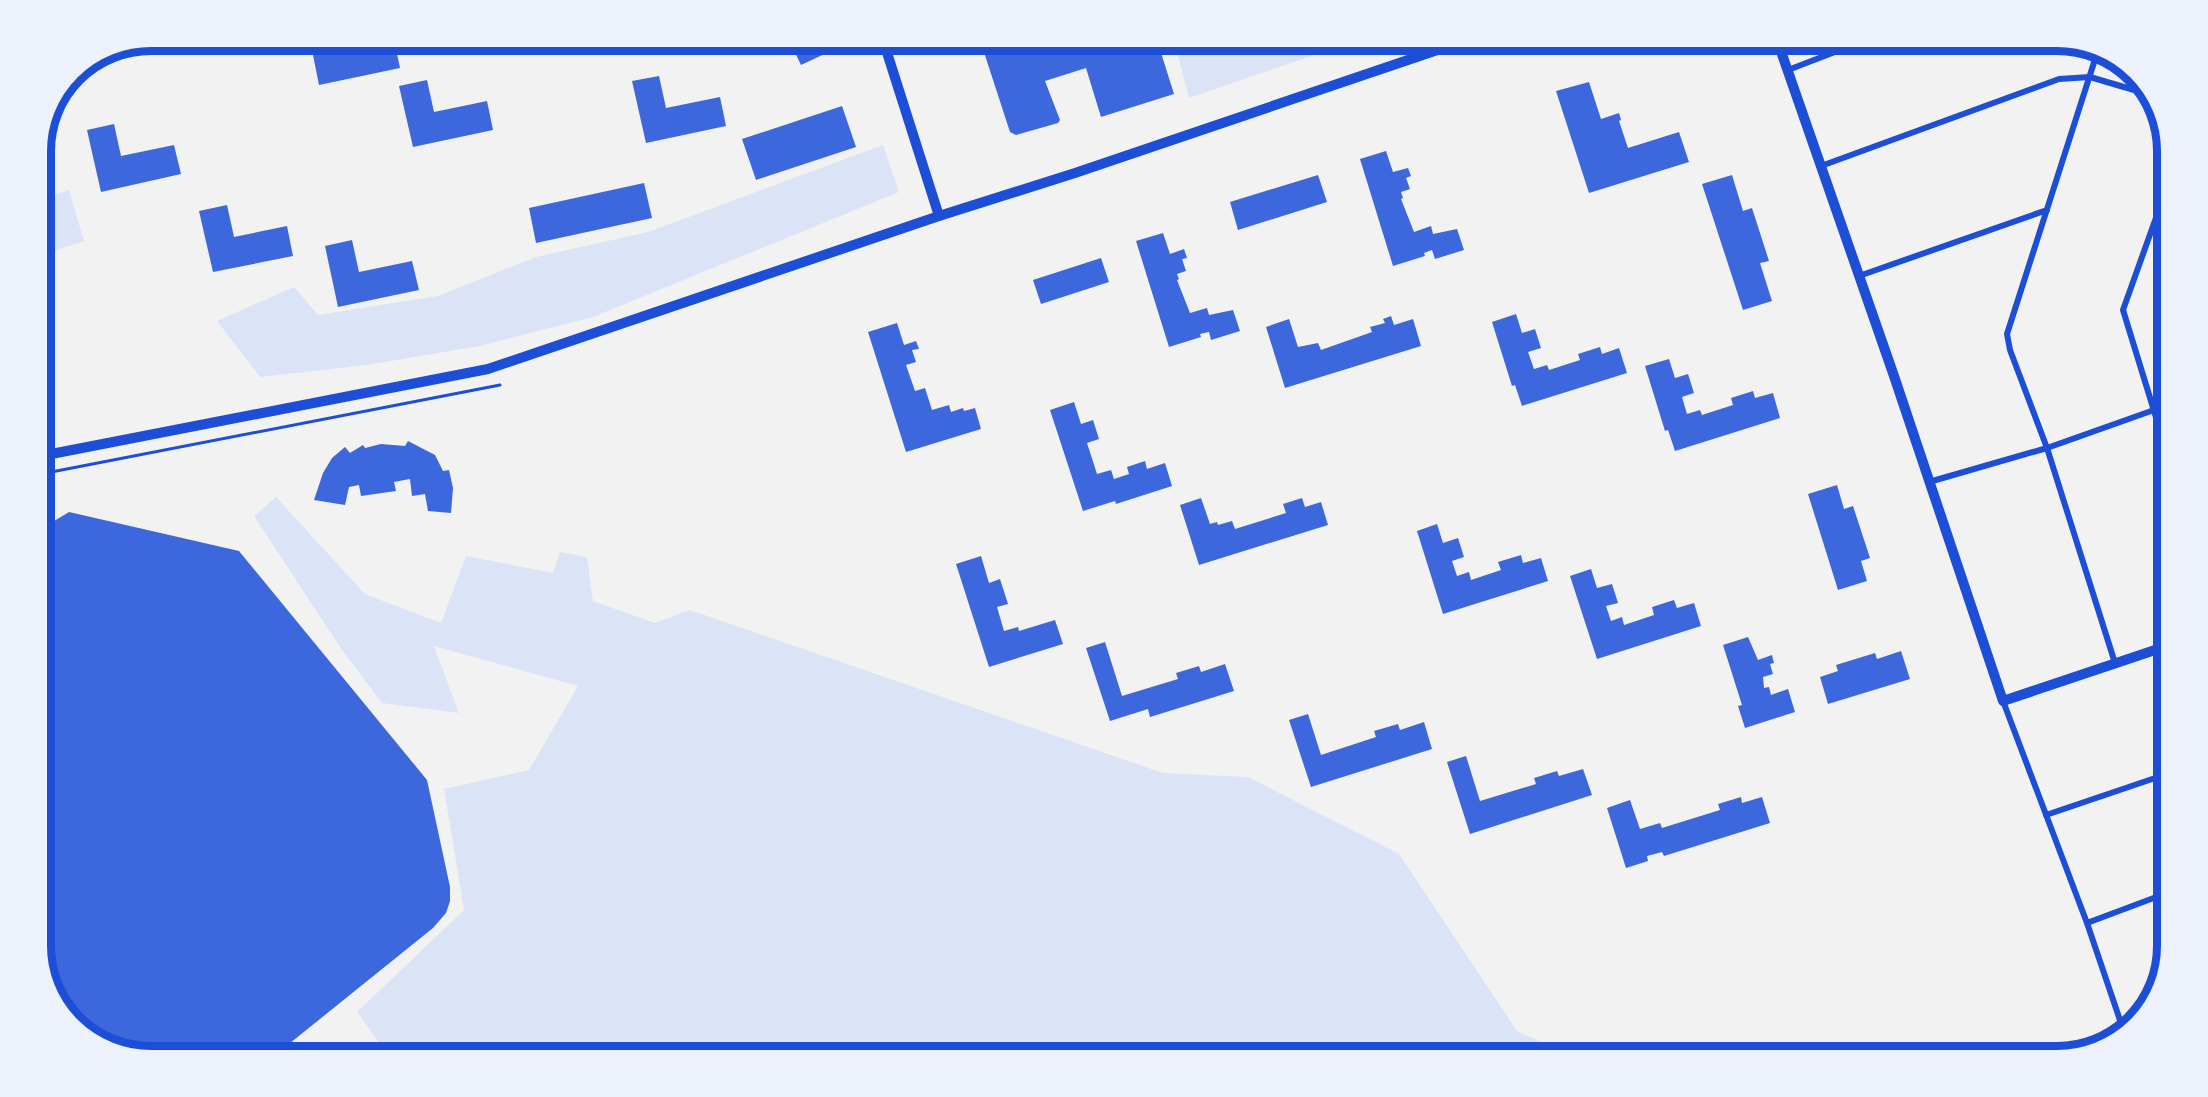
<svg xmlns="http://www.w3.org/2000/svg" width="2208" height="1097" font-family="'Open Sans',sans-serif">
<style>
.green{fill:#dbe4f7}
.building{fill:#3d67dc}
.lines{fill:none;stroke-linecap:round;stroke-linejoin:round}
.path{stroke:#1d4ed8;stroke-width:3}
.minor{stroke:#1d4ed8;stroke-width:6}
.tertiary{stroke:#1d4ed8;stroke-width:10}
.rim{fill:none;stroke:#1d4ed8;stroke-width:8}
</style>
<rect width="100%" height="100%" fill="#f2f2f2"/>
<g class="green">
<polygon points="1174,40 1355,40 1355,41 1189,98"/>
<polygon points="883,145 899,192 593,317 480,346 367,365 260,377 217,321 294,287 318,315 438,296 536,257 648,232"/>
<polygon points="69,190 84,241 41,255 41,199"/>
<polygon points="2167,247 2167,338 2153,291"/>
<polygon points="276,497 365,594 441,623 466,556 553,573 560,552 587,557 593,601 655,623 690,610 1163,773 1248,777 1399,854 1517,1031 1571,1056 389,1056 357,1012 464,910 444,789 529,770 578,686 434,646 459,713 382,703 342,650 254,516"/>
</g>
<g class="building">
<polygon points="310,40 338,40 340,50 394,40 400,68 319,85"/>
<polygon points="613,40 652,40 652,41 618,53"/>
<polygon points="789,40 844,40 846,44 801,65"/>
<polygon points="980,40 1157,40 1174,94 1101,117 1086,68 1045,81 1060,120 1058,123 1016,135 1010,132"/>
<polygon points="659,76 666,108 720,97 726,126 646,143 632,81"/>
<polygon points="427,80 434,112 487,101 493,130 413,147 399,86"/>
<polygon points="1589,82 1601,119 1619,113 1621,120 1619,121 1628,148 1679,132 1689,162 1589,193 1556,91"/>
<polygon points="842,106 856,147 756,180 742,139"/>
<polygon points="114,124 121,156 174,145 181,174 101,192 87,130"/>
<polygon points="1386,151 1393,172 1408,168 1411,176 1406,178 1410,189 1401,192 1403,198 1401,199 1414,232 1431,226 1433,234 1457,229 1464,250 1435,259 1432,250 1424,253 1425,256 1393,266 1360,159"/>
<polygon points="1318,175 1327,202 1238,230 1230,202"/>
<polygon points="1732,175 1743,211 1752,208 1769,261 1760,263 1772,301 1743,310 1702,184"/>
<polygon points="644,183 652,218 536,243 529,208"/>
<polygon points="227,205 234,237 287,226 293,256 213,272 199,211"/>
<polygon points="1163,233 1170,254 1184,249 1187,258 1182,259 1186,271 1177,274 1179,279 1177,280 1190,313 1207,308 1209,315 1233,310 1240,331 1211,340 1209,332 1200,334 1201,337 1169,347 1136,241"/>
<polygon points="352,240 359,272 412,261 419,290 338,307 325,246"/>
<polygon points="1101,258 1109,282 1041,304 1033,280"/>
<polygon points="1516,314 1522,333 1535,329 1541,348 1528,352 1534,369 1547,365 1549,370 1580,360 1578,354 1600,347 1602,354 1619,348 1627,373 1522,406 1515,385 1512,386 1492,322"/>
<polygon points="1391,316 1394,325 1413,319 1421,346 1285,388 1266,327 1289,319 1298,347 1318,343 1321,350 1372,332 1370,327 1385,323 1383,319"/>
<polygon points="897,323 904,345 916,341 919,349 912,350 916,362 906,365 915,391 925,388 932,410 949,405 951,412 963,408 964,411 975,408 981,429 906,452 868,332"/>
<polygon points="1669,359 1675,378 1688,374 1694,393 1682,397 1687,414 1700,410 1702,415 1733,405 1731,398 1753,391 1755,398 1773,393 1780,418 1675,451 1668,430 1665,431 1645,366"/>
<polygon points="1074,402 1081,424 1093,420 1099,439 1087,443 1097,474 1111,470 1114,479 1129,474 1127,467 1145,461 1147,469 1165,463 1172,486 1116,504 1115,501 1083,511 1050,410"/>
<polygon points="408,441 435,455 443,471 449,470 453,488 451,513 428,511 425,494 412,496 410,479 394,482 396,491 361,496 359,485 349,487 345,505 314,500 323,473 332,458 345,447 350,453 363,445 365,448 381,444 405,446"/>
<polygon points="1837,485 1844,509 1853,506 1870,558 1861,561 1867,581 1838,590 1808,494"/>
<polygon points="1201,498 1210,524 1217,522 1218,525 1232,521 1235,529 1286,513 1283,504 1302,498 1305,507 1321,502 1328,525 1199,565 1180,505"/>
<polygon points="69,512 239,551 427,780 450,887 450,901 446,913 433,928 274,1056 151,1056 102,1045 59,1008 41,954 41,529"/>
<polygon points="1437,524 1443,543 1458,538 1464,557 1452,561 1457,576 1469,572 1471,580 1501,570 1498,562 1521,555 1523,563 1541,558 1548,581 1443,614 1417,531"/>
<polygon points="981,556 989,583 1000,579 1008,604 997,607 1004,631 1018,627 1019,631 1055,620 1063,644 989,667 956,564"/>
<polygon points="1591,569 1597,588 1612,584 1618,603 1606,606 1611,621 1622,617 1624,625 1654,615 1652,607 1674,600 1677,608 1694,603 1701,626 1597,659 1570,576"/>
<polygon points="1748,637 1758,660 1772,655 1774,663 1770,664 1773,674 1763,677 1764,688 1769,687 1771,695 1788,689 1795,712 1745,728 1738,706 1742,705 1723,645"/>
<polygon points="1105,642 1122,696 1178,679 1176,673 1199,666 1201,672 1225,664 1234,691 1150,717 1148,709 1110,721 1086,648"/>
<polygon points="1901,651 1910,679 1828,704 1820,677 1838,671 1836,665 1875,653 1877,659"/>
<polygon points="1308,714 1321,755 1376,737 1374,731 1398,724 1400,730 1424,722 1432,749 1311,787 1289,720"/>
<polygon points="1466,756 1480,801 1536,784 1534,778 1557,771 1559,776 1583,769 1592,795 1470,834 1447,762"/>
<polygon points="1741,797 1742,803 1762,797 1770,823 1664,856 1662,852 1647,856 1648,861 1626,868 1607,808 1630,800 1640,829 1660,823 1662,828 1720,810 1718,804"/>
</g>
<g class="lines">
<polyline class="path" points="41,474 500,385"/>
<g class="minor">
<polyline points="2098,50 2007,334 2010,350 2047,448 2115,663"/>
<polyline points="1788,70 1866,40"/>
<polyline points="1821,166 2059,79 2090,77 2151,95"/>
<polyline points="2167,187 2123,310 2167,453"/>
<polyline points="1859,276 2047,210"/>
<polyline points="1929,482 2047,448 2154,410"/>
<polyline points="2003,701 2087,923 2124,1032"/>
<polyline points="2046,815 2167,774"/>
<polyline points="2087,923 2167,893"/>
<polyline points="2122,1024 2135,1019"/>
</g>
<g class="tertiary">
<polyline points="883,40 939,216"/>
<polyline points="1777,40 1894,376 2003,701 2167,646"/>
<polyline points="41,456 488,369 939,216 1075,173 1467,40"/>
</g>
</g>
<path d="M0 0H2208V1097H0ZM151 51H2057A100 100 0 0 1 2157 151V946A100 100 0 0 1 2057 1046H151A100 100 0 0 1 51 946V151A100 100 0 0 1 151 51Z" fill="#edf1fc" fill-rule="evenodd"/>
<path class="rim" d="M151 51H2057A100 100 0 0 1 2157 151V946A100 100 0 0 1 2057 1046H151A100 100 0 0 1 51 946V151A100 100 0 0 1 151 51Z"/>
</svg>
